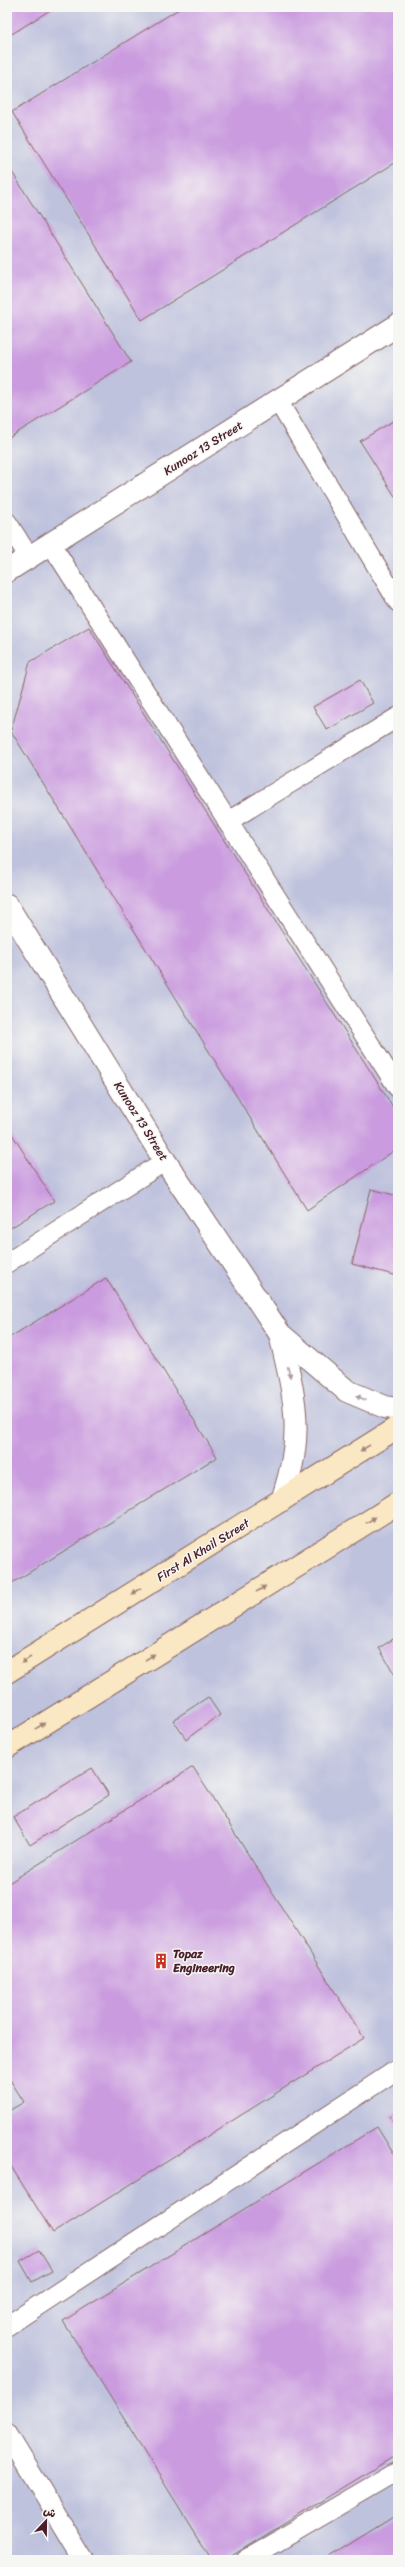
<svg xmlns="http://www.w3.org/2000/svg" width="405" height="2567" font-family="Sriracha,'Playpen Sans Arabic',sans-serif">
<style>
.industrial{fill:#bfc2dd}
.building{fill:#ca9cdf}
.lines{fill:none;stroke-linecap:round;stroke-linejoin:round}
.lane-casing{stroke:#856564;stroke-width:21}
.street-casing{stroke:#856564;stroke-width:24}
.secondary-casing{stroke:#856564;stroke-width:24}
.lane{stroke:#fff;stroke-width:19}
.street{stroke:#fff;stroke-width:22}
.secondary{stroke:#fae7c3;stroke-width:22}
.oneway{fill:#ae9aa0}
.oneway2{fill:#a28377}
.labels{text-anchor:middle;stroke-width:3;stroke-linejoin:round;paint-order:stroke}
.street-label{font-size:12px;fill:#4a1f2b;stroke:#f6f6f2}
.poi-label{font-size:12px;font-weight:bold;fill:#4a1f2b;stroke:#f6f6f2;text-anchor:start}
</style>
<rect width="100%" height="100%" fill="#f6f6f2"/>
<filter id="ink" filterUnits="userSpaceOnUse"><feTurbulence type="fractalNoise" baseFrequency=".025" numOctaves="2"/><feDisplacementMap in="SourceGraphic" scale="8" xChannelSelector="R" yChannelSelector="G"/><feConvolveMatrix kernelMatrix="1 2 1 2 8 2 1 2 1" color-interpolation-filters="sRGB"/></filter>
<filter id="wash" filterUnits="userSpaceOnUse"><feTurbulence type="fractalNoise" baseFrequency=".012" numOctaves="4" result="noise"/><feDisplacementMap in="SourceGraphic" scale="16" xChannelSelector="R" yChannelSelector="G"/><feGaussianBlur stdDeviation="0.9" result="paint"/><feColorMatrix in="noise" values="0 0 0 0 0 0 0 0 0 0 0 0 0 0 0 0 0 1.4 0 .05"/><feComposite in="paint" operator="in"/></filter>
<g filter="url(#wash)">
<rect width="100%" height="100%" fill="#f2e6ce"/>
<rect class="industrial" x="7" y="7" width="391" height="2553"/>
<g id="blocks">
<g class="building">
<polygon points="7,7 55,7 7,37"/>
<polygon points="182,7 398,7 398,161 142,320 12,112"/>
<polygon points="7,164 131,362 7,439"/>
<polygon points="398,418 398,501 360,441"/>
<polygon points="89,627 398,1115 398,1148 307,1210 11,731 30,662"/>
<polygon points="360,680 373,703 327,730 313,707"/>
<polygon points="7,1126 54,1201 7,1230"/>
<polygon points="371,1189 398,1196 398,1276 352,1264"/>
<polygon points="106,1278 217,1457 7,1586 7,1339"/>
<polygon points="398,1636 398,1680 379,1648"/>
<polygon points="208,1697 220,1715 186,1739 173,1720"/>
<polygon points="193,1767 364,2038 53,2233 7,2160 7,2112 24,2102 7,2075 7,1884"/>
<polygon points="92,1768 109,1795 30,1845 13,1817"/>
<polygon points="398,2111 398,2130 390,2116"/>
<polygon points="377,2127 398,2161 398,2454 225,2560 212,2560 63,2321"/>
<polygon points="39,2250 52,2271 32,2282 20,2261"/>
<polygon points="398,2514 398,2560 324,2560"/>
</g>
</g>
</g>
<g filter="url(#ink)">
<use href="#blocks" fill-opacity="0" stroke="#856564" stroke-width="1"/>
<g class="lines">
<g class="lane-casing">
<g id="lane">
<polyline points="278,401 398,602"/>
<polyline points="7,522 29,557"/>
<polyline points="51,544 398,1088"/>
<polyline points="227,822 398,717"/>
<polyline points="7,1263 165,1161"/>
<polyline points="7,2326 398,2069"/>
<polyline points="7,2433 84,2560"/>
<polyline points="246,2560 398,2471"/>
</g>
</g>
<g class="street-casing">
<g id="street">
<polyline points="7,571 398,325"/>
<polyline points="7,905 165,1161 280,1334 347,1391 385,1407 398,1409"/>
<path d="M 280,1334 C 295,1399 305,1434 282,1500"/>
</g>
</g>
<g class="secondary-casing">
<g id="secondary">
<polyline points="7,1672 398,1427"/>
<polyline points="7,1747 398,1503"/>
</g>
</g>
<use href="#lane" class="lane"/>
<use href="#street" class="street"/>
<use href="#secondary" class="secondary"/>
</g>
<defs><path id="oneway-solid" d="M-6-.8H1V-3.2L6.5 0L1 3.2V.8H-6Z"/></defs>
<g class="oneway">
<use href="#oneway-solid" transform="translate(289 1372) rotate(76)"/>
<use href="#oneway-solid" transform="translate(361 1398) rotate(-156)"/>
</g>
<g class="oneway2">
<use href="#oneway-solid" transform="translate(365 1448) rotate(148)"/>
<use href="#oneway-solid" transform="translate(371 1520) rotate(-32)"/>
<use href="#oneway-solid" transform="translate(261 1589) rotate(-32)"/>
<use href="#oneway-solid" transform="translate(136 1591) rotate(148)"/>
<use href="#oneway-solid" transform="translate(150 1657) rotate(-32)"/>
<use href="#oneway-solid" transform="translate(26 1660) rotate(148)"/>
<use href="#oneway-solid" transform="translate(40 1726) rotate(-32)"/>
</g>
</g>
<defs>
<g id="building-bare" transform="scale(1.2)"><path d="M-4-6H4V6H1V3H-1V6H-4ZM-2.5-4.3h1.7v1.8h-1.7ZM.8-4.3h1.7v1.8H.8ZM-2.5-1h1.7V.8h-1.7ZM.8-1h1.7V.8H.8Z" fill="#c8321e" stroke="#f6f6f2" stroke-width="2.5" paint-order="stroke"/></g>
</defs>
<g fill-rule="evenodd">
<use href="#building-bare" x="161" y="1961"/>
</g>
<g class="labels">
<g class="street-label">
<text transform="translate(203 448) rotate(-32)" y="4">Kunooz 13 Street</text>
<text transform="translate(141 1121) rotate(58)" y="4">Kunooz 13 Street</text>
<text transform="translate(203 1550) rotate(-32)" y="4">First Al Khail Street</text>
</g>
<g class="poi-label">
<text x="173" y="1958">Topaz<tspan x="173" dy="14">Engineering</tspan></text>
</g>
</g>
<rect width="405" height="2567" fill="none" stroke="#f6f6f2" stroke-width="24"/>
<g transform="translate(46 2521) rotate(22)" stroke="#f6f6f2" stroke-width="3" paint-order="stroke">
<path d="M0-3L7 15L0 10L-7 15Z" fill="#4a1f2b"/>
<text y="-6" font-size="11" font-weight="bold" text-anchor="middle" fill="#4a1f2b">ش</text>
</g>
</svg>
